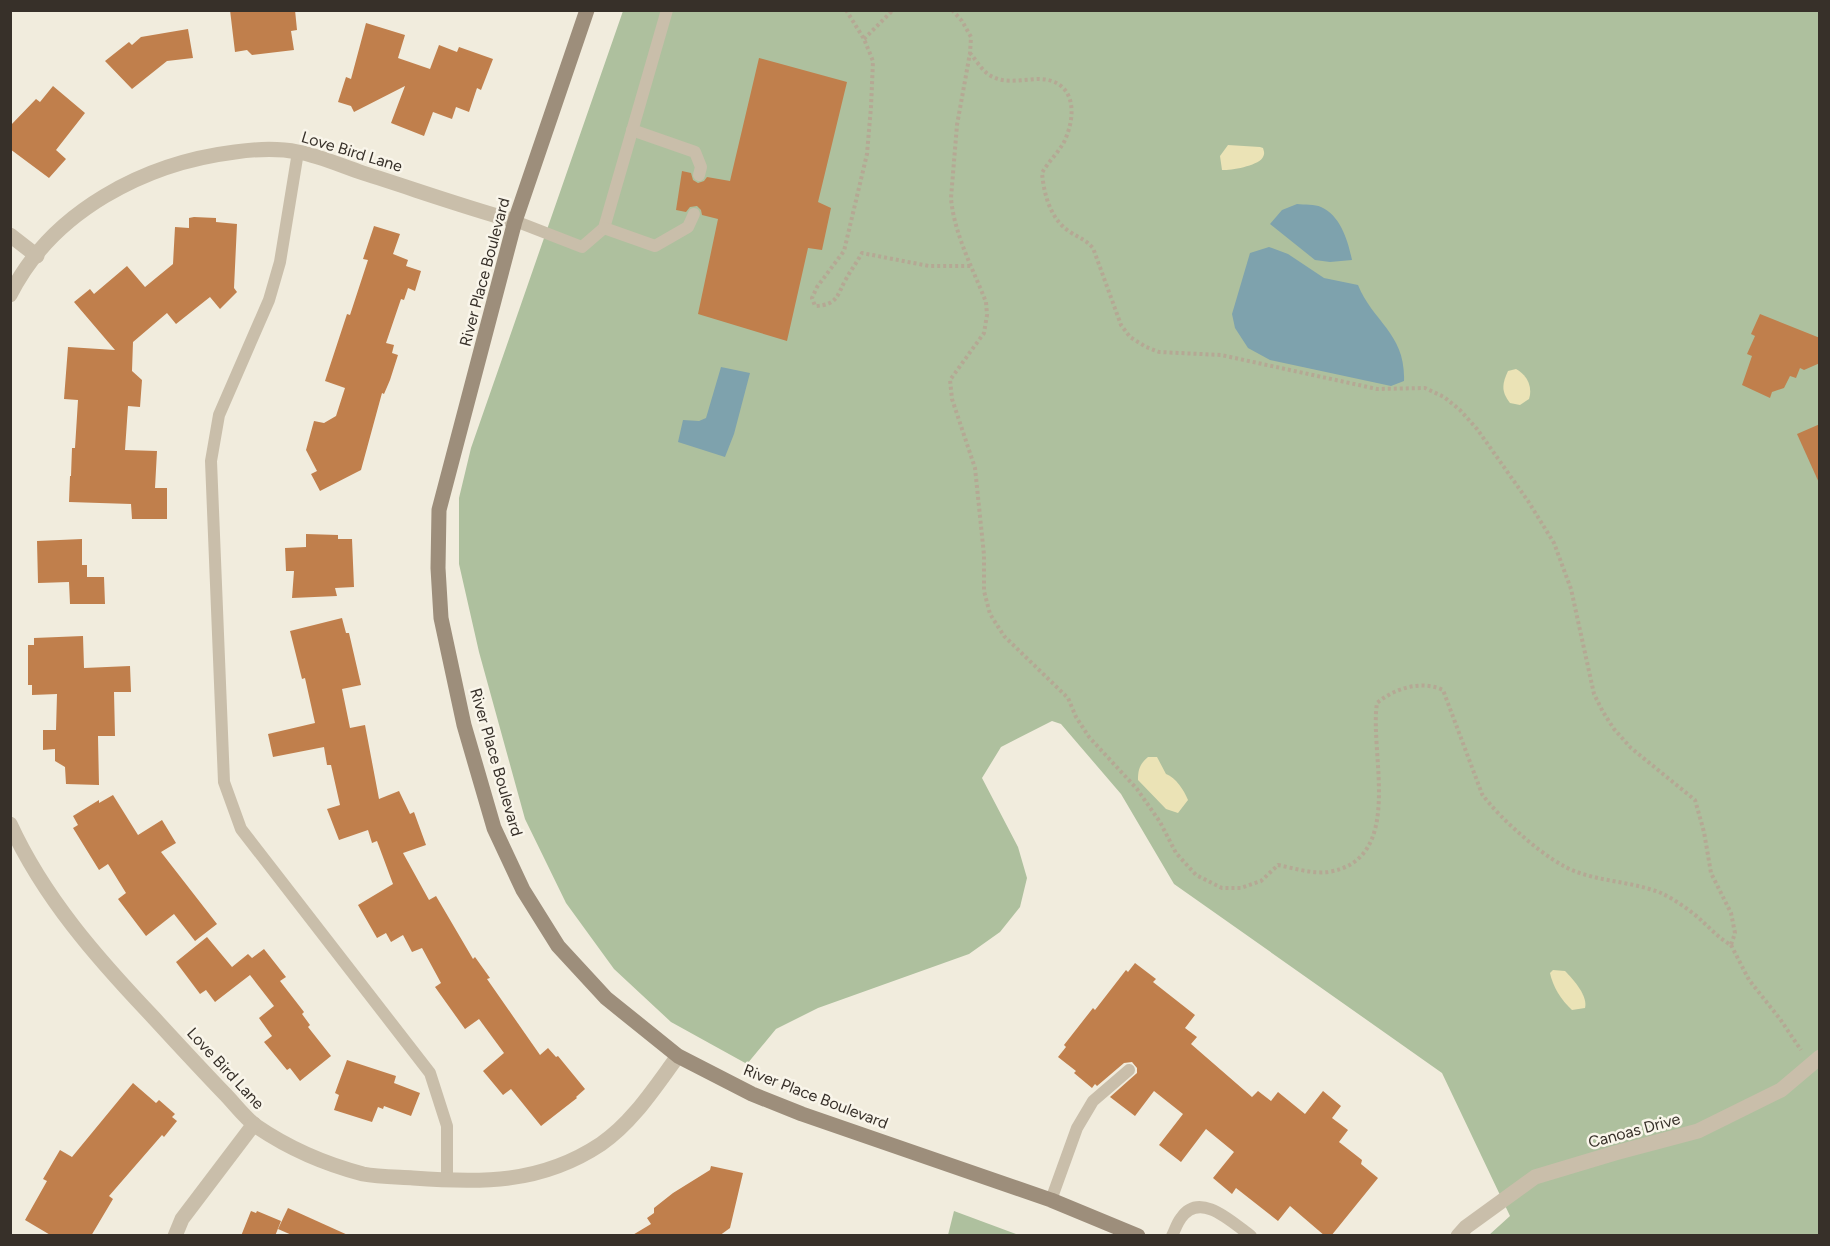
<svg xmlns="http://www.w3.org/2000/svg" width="1830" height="1246" font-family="Figtree,sans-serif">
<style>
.green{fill:#aec09e}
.sand{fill:#ebe3b6}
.water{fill:#7ea2ad}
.building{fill:#c07f4c}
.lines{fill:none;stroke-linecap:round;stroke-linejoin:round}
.path{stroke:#b5a894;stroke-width:4;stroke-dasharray:3 3;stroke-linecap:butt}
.lane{stroke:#c9beaa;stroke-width:12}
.street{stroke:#c9beaa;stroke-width:15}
.secondary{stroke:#9d8e7b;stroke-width:15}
.labels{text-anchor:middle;stroke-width:5;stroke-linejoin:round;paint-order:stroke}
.street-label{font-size:16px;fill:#373029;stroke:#f9f5ea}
</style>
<rect width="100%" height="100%" fill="#f1ecdd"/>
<g class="green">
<polygon points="623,11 1819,11 1819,1235 1489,1235 1510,1216 1442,1073 1174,884 1121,794 1061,724 1052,721 1001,747 982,778 1018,847 1027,878 1020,907 1000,932 969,954 818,1008 776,1029 747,1064 671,1022 614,969 566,903 525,819 479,652 459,564 459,498 471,448"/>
<polygon points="954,1211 1019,1235 948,1235"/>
</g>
<g class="sand">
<path d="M 1228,145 L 1260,147 L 1263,148 C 1264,152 1265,153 1263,157 C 1260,165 1231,171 1222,170 L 1220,156 Z"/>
<path d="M 1516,369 C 1527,375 1533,387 1529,399 L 1520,405 L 1510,403 C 1501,391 1502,384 1508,371 Z"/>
<path d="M 1148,757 L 1157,757 L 1166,774 C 1176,778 1184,790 1188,800 L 1178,813 L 1166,809 L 1138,780 C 1138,769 1140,764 1148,757 Z"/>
<path d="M 1553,970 L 1565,971 C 1574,980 1588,996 1585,1008 L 1572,1010 C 1561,1000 1553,987 1550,973 Z"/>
</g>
<g class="water">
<path d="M 1297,204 C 1304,205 1315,204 1321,207 C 1341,216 1348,241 1352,260 L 1330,262 L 1315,260 L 1270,224 L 1282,210 Z"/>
<path d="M 1269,247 L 1288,254 L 1324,278 L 1358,285 C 1373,322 1406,334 1404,381 L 1391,386 L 1270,360 L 1248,348 L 1235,328 L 1232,314 L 1250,253 Z"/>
<polygon points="721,367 750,373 734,434 725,457 678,442 683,420 699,421 706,418"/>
</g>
<g class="building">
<polygon points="230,10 295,10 297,30 291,31 294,50 252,55 247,50 235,52"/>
<polygon points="366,23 405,35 398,58 430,69 439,45 457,52 459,47 493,59 481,90 477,88 469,112 456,107 452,119 433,112 424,136 391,123 405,86 354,112 351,106 338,102 346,77 351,79"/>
<polygon points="188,29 193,58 167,61 132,89 105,61 129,42 132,45 141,37"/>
<polygon points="759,58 847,82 818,202 831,208 822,250 808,248 787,341 698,314 718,219 702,215 701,210 697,206 690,207 686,212 676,210 682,171 691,173 693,180 698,183 704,181 707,177 730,181"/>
<polygon points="53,86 85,113 56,150 66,159 49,178 10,149 10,126 36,99 40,102"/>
<polygon points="194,217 216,218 216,222 237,224 234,288 237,292 220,309 210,297 176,324 167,313 133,342 132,371 142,380 140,407 128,406 125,450 157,451 155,488 167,488 167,519 132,519 131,504 69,502 70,476 71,476 72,448 75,448 78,400 64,399 68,347 115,350 74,302 90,289 94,294 127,266 145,287 173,264 175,227 189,228 189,218"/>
<polygon points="374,226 400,234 393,254 408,260 406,266 421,271 415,291 408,288 404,300 401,299 386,343 394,345 392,353 398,355 390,380 384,394 382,393 361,470 320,491 311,474 317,471 306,450 314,421 324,423 336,416 345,388 325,381 347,314 350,315 368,260 363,259"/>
<polygon points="1760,314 1820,338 1820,363 1804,370 1800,368 1796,378 1790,376 1784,388 1772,392 1770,398 1742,385 1752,356 1747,354 1755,336 1751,334"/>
<polygon points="1820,424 1820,485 1797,434"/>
<polygon points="306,534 338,535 338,539 352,539 354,587 335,588 337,596 292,598 294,571 286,571 285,548 306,547"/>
<polygon points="82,539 82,565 87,565 87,577 104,577 105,604 70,604 69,582 38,583 37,541"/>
<polygon points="342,618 346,633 349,633 361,685 342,689 350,728 365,725 379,799 399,791 410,814 414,812 426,845 403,853 429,900 436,896 473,959 475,957 490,978 487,979 540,1055 548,1048 556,1057 558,1056 585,1089 576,1097 577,1098 541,1126 511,1089 503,1095 483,1071 504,1053 479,1019 465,1029 435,987 441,983 422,948 412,952 403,935 391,942 386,933 377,938 358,905 393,884 377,841 372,843 368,830 339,840 327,809 340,805 331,765 327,765 324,747 273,757 268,734 315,723 305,678 302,679 290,631"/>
<polygon points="83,636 84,668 130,666 131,692 114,692 115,736 98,736 99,785 66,784 65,767 55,761 55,749 43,750 43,730 56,730 57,694 32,695 32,685 28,685 28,645 34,645 34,638"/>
<polygon points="113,795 138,835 162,820 176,843 161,852 217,924 195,941 174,914 146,936 118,899 126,893 108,864 99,870 73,828 78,825 73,816 99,800 99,803"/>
<polygon points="207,937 232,967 248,954 252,958 264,949 286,977 280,981 304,1012 302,1014 310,1025 308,1027 331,1056 300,1081 290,1068 287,1070 264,1042 272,1036 259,1018 274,1006 250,975 215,1002 206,990 200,994 176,962"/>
<polygon points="1135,963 1156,979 1153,982 1195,1015 1185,1028 1197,1037 1191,1044 1252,1097 1258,1091 1271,1101 1278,1092 1305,1114 1323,1091 1341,1106 1332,1118 1348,1130 1339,1142 1362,1160 1361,1164 1378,1178 1331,1236 1325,1236 1290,1206 1278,1221 1236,1188 1232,1194 1213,1178 1234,1152 1206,1129 1181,1162 1159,1145 1183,1114 1154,1091 1135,1116 1110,1097 1137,1073 1137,1068 1132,1062 1124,1063 1097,1086 1095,1084 1092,1088 1074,1073 1076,1071 1058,1057 1066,1047 1064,1045 1093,1008 1095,1010 1126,970 1128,972"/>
<polygon points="347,1060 396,1076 394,1083 420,1093 411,1116 384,1106 383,1109 378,1107 372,1122 334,1110 339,1095 335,1093"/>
<polygon points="133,1083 156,1103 159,1100 175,1114 172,1117 177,1121 164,1137 162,1135 109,1196 113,1199 91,1236 52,1236 25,1220 47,1181 43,1179 60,1150 72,1157"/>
<polygon points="711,1166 743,1173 730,1228 719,1236 631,1236 651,1224 647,1218 654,1213 654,1208 673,1193 710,1170"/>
<polygon points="288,1208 350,1236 294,1236 278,1229"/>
<polygon points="251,1211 256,1213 257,1211 281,1221 275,1236 241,1236"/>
</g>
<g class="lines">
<g class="path">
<path d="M 846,10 L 864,39 L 873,61 L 871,107 L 867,154 L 844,251 L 817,287 L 812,298 L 815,306 C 838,305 837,295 846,279 C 851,270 857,262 862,253 L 929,266 L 972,266"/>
<path d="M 952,10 L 962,21 L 971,37 L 970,53 L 957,125 L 951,198 C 954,234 973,269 986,302 L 987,315 L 984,333 L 950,380 L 952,399 L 975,468 L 984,555 L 984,591 L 990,614 L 1004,636 L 1068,698 L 1076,717 L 1089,737 L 1137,789 L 1160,822 L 1176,853 L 1196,875 L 1222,888 L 1241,888 L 1261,881 L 1278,865 C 1293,868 1312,874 1328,872 C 1406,860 1369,754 1377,703 C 1395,688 1421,680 1443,690 L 1482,794 C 1499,818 1549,863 1577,872 C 1604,882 1634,882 1661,893 C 1674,899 1693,912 1703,922 C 1712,930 1720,939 1731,945 L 1735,933 L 1731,913 L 1711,873 L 1704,832 L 1695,800 L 1631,748 L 1614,729 L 1603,712 L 1594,694 L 1571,589 L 1554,543 L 1528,501 L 1477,429 L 1460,410 L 1444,397 L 1425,388 L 1377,389 L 1221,355 L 1159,352 L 1146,347 L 1130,337 L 1121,325 L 1093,248 C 1085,239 1079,238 1070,232 C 1050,219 1044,194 1042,173 C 1048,162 1058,153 1064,142 C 1077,115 1076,80 1039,79 C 1024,79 1007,84 993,77 C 983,73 977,61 970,53"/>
<polyline points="864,39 893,10"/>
<polyline points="1731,945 1749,980 1780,1019 1801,1050"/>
</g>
<g class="lane">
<polyline points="632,130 695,152 701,167 699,175"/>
<polyline points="298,152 280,262 269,300 219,415 211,461 224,782 241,829 430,1073 447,1126 447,1181"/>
<polyline points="515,221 582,247 604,228 667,10"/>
<polyline points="604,228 655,246 688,227 694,214"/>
<polyline points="1051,1200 1077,1128 1093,1101 1129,1070"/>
<path d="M 1172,1236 C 1175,1230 1177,1223 1181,1218 C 1200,1190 1233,1223 1251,1236"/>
</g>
<g class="street">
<polyline points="10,235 37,256"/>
<path d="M 10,295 C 52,211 145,163 235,152 C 256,149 278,148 298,152 C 320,156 342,166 363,173 C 414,189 464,207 515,221"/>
<path d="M 10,824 C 44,898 97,958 153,1017 C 176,1042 200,1068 224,1093 C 234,1103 244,1117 256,1126 C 288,1148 325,1164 363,1174 C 378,1177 397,1177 413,1178 C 481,1183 541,1184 601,1144 C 633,1122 655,1087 678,1056"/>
<polyline points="175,1236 182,1219 254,1124"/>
<polyline points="1458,1236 1466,1227 1535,1177 1615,1153 1698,1131 1781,1090 1820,1057"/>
</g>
<polyline class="secondary" points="587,10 515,221 439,510 438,568 441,618 464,725 494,828 523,890 558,946 606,998 678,1056 752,1094 802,1114 1051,1200 1138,1236"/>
</g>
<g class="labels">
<g class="street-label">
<text transform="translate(352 151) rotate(17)" y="6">Love Bird Lane</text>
<text transform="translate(484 272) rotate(-75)" y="6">River Place Boulevard</text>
<text transform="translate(497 762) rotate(74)" y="6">River Place Boulevard</text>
<text transform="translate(226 1068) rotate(47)" y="6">Love Bird Lane</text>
<text transform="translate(816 1096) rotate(21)" y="6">River Place Boulevard</text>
<text transform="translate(1634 1130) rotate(-15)" y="6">Canoas Drive</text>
</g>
</g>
<rect width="1830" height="1246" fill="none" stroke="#373029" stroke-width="24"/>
</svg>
